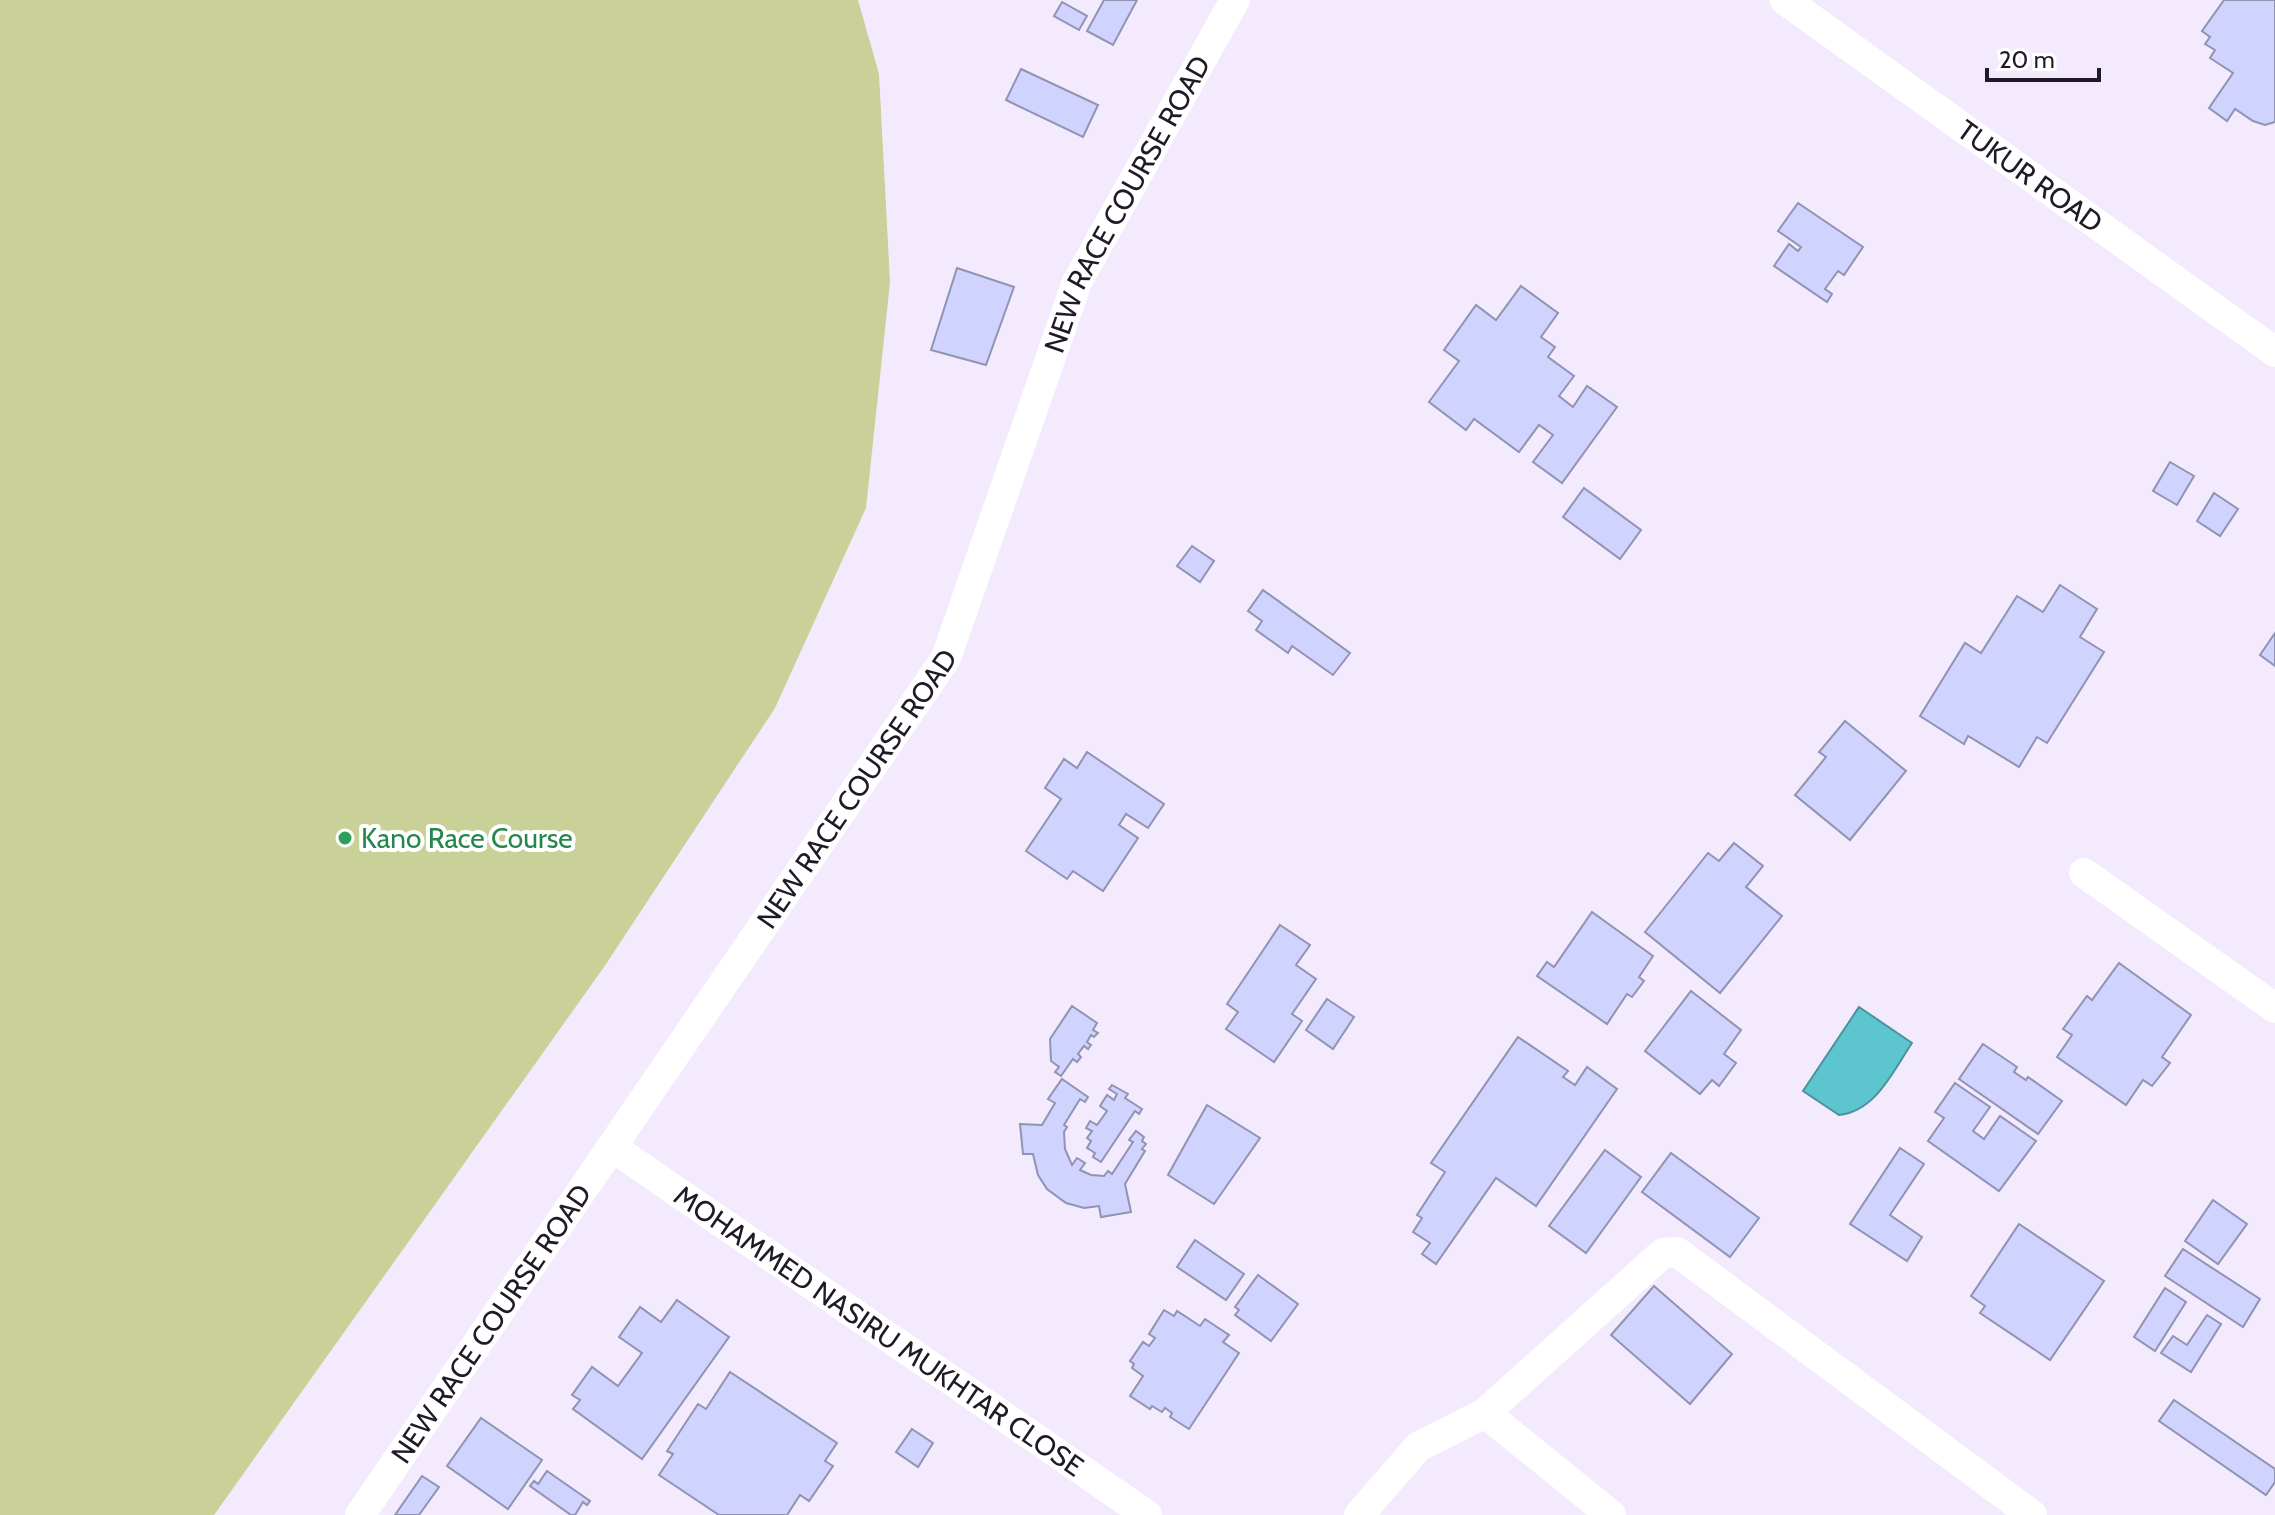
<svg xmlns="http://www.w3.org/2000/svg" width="2275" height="1515" font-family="Cabin,sans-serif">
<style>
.green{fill:#c9d098}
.water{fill:#5dc5ce;stroke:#4b929c;stroke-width:2}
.building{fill:#cfd3fd;stroke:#9093b2;stroke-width:2}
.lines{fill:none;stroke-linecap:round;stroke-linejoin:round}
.minor{stroke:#fff;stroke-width:30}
.leisure-dot{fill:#2e9e5b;stroke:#fff;stroke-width:3}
.labels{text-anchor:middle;stroke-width:8;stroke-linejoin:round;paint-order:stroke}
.street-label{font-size:28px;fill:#201a26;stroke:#fff}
.leisure-label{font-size:28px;fill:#27864d;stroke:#fff;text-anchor:start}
</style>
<rect width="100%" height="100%" fill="#f3eafd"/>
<polygon class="green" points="0,0 858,0 879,74 890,282 866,508 775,708 604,967 214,1515 0,1515"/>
<path class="water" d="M 1859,1007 L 1912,1043 C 1893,1071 1876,1111 1839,1115 L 1803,1091 Z"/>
<g class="building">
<polygon points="1104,0 1137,0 1113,45 1087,31"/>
<polygon points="2224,0 2275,0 2275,122 2265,125 2253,121 2235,109 2227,121 2209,108 2233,73 2210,58 2215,50 2205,44 2210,37 2202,31"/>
<polygon points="1062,2 1087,16 1079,30 1054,16"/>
<polygon points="1021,69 1098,105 1083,137 1006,100"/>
<polygon points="1798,203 1863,247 1844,275 1838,271 1825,289 1832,294 1827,302 1774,266 1789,244 1798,251 1801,247 1778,231"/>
<polygon points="957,268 1014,287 986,365 931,350"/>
<polygon points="1521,286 1558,313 1541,337 1555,347 1548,357 1574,376 1559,396 1573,407 1587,386 1617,407 1562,483 1533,462 1553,435 1539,425 1519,452 1474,419 1466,430 1429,402 1459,361 1444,350 1476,305 1496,320"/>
<polygon points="2170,462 2194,476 2177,505 2153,491"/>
<polygon points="1584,488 1641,530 1620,559 1563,517"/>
<polygon points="2214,493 2238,509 2220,536 2197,521"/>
<polygon points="1192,546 1214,561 1200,582 1177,566"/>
<polygon points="2060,585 2097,609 2080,637 2104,652 2047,743 2037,737 2019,767 1968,736 1964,744 1920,716 1965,643 1981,653 2017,596 2043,612"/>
<polygon points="1263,590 1350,653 1333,675 1292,646 1288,653 1256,630 1262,621 1248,611"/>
<polygon points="2275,633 2275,666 2260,655"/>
<polygon points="1845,721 1906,771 1850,840 1795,795 1826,757 1819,752"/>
<polygon points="1087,752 1164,804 1148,828 1126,814 1119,825 1138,838 1103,891 1073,871 1067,879 1026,851 1061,799 1045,788 1064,759 1077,768"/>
<polygon points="1734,843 1763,866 1746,887 1782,916 1720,993 1645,932 1708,853 1719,861"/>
<polygon points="1592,912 1653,956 1639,977 1644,981 1632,997 1627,994 1607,1024 1537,976 1547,962 1554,967"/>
<polygon points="1280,925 1310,945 1296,965 1316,979 1292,1014 1302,1021 1274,1062 1226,1029 1238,1012 1227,1004"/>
<polygon points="2119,963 2191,1015 2162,1057 2170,1063 2152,1086 2143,1080 2126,1105 2057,1057 2072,1035 2063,1029 2087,996 2092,1000"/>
<polygon points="1691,991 1741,1030 1724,1054 1736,1063 1719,1086 1712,1080 1700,1094 1645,1051"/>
<polygon points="1327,999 1354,1017 1333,1049 1306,1030"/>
<polygon points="1072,1006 1097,1023 1093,1030 1098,1033 1094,1037 1091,1035 1087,1042 1091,1045 1088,1049 1084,1046 1078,1054 1081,1057 1077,1062 1073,1059 1061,1076 1055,1072 1059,1067 1051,1061 1050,1039"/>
<polygon points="1518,1037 1568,1071 1563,1077 1575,1085 1587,1067 1617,1089 1536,1206 1496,1178 1436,1264 1422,1254 1430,1243 1413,1232 1422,1218 1417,1215 1445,1172 1431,1163"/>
<polygon points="1983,1044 2017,1067 2014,1072 2026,1080 2028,1077 2062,1101 2038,1134 1959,1079"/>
<polygon points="1062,1079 1088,1097 1085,1102 1080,1099 1064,1125 1067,1127 1064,1132 1065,1149 1072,1165 1077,1158 1085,1163 1080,1170 1091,1175 1104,1176 1108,1171 1112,1174 1133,1142 1129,1140 1136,1131 1144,1137 1142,1141 1146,1144 1142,1149 1145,1151 1125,1184 1131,1212 1101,1217 1099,1206 1084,1208 1066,1203 1047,1189 1038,1175 1033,1154 1023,1154 1020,1124 1042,1125 1055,1103 1048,1099"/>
<polygon points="1955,1083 1990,1107 1973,1131 1984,1139 2000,1116 2036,1141 1999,1191 1928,1141 1944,1118 1935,1112"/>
<polygon points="1112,1085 1128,1094 1125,1098 1142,1109 1139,1114 1135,1111 1101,1162 1093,1157 1095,1153 1087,1148 1091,1141 1087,1138 1092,1131 1086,1128 1090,1121 1097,1125 1107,1111 1100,1106 1107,1095 1114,1100 1117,1094 1109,1089"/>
<polygon points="1207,1105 1260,1138 1214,1204 1168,1175"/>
<polygon points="1900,1148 1924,1164 1890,1215 1922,1237 1907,1261 1850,1224"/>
<polygon points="1605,1150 1641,1177 1586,1253 1549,1226"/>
<polygon points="1671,1153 1759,1218 1730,1257 1642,1192"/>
<polygon points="2213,1200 2247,1224 2218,1264 2185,1241"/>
<polygon points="2019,1224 2104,1281 2050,1360 1980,1313 1985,1306 1971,1296"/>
<polygon points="1195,1240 1244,1274 1226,1300 1177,1267"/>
<polygon points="2183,1249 2260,1299 2243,1327 2165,1276"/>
<polygon points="1258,1275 1298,1304 1271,1341 1235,1315 1239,1310 1235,1307"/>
<polygon points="1654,1286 1732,1354 1690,1404 1611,1335"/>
<polygon points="2165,1288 2186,1302 2155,1351 2134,1337"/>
<polygon points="677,1300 729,1337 642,1459 573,1409 580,1400 572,1395 592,1367 618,1386 642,1353 619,1337 640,1307 661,1322"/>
<polygon points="1164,1310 1174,1316 1177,1311 1200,1326 1205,1319 1229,1335 1223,1342 1239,1353 1189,1429 1170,1417 1172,1413 1165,1408 1162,1412 1152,1406 1150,1409 1130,1396 1143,1376 1132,1368 1134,1364 1130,1361 1143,1342 1149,1346 1155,1338 1149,1334"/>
<polygon points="2207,1315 2221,1324 2191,1372 2161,1353 2173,1336 2187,1345"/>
<polygon points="730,1372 837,1443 825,1461 833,1466 809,1501 800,1495 787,1515 719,1515 659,1475 673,1454 667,1451 698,1404 706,1409"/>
<polygon points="2174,1400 2275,1469 2275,1482 2266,1495 2159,1421"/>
<polygon points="481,1418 542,1460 508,1509 447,1466"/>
<polygon points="912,1429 933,1443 918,1467 896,1452"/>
<polygon points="547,1471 590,1501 587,1505 583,1502 575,1515 571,1515 530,1486 534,1481 538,1484"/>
<polygon points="422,1476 439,1487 419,1515 395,1515"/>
</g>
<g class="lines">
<g class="minor">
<path id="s1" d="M 1785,0 L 2275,352"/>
<polyline points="2084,873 2275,1008"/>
<path id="s2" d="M 612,1147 L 1147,1515"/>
<polyline points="1485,1413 1611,1515"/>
<path id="s3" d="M 360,1515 L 946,658 L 1077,282 L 1235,0"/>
<polyline points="1359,1515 1418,1447 1485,1413 1663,1253 1677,1252 2032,1515"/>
</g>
</g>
<circle class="leisure-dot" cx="345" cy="838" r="8"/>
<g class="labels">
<g class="street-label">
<text dy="10" stroke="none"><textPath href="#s1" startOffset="302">TUKUR ROAD</textPath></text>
<text dy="10" stroke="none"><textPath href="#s3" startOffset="1528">NEW RACE COURSE ROAD</textPath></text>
<text dy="10" stroke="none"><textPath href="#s3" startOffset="880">NEW RACE COURSE ROAD</textPath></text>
<text dy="10" stroke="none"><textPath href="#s3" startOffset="232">NEW RACE COURSE ROAD</textPath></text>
<text dy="10" stroke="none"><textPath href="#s2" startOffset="324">MOHAMMED NASIRU MUKHTAR CLOSE</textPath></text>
</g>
<g class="leisure-label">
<text x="361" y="848">Kano Race Course</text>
</g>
</g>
<path d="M1987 68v12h112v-12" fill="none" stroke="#201a26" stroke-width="4"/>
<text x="1999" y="68" font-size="24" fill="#201a26" stroke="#ffffff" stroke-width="6" paint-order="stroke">20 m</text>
</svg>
